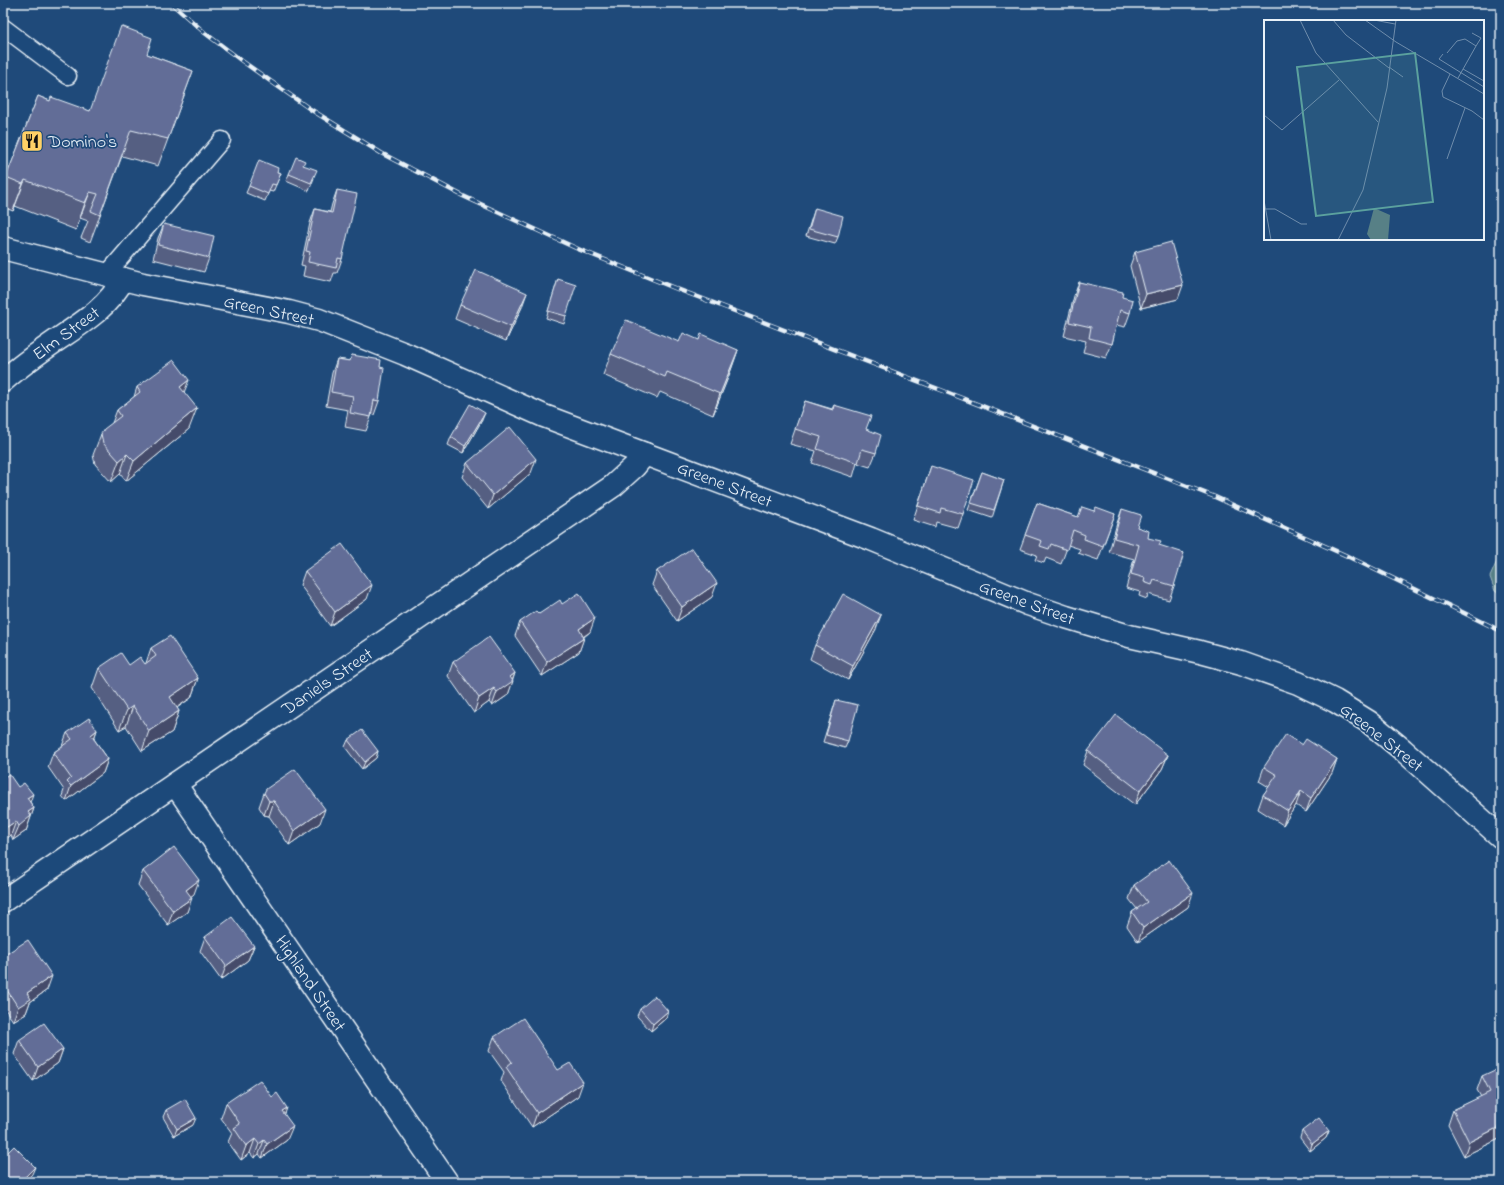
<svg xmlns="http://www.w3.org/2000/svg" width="1504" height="1185" font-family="'Indie Flower',sans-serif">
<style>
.green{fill:#578086;stroke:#a0b8bf}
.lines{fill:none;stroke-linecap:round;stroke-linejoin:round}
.service-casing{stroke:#e8f1f8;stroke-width:19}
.minor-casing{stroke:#e8f1f8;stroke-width:25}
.tertiary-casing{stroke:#e8f1f8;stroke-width:25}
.service{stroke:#1f4a7a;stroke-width:16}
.minor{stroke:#1f4a7a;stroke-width:22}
.tertiary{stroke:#1f4a7a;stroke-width:22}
.rail-casing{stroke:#e8f1f8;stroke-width:4.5}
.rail{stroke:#1f4a7a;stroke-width:3;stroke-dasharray:9;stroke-linecap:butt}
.wall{fill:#545e82;stroke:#e8f1f8}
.shaded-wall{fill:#454c6a;stroke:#e8f1f8}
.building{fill:#626d97;stroke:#e8f1f8}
.labels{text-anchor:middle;stroke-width:3.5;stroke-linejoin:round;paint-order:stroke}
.poi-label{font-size:18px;fill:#e8f1f8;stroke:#1f4a7a;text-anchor:start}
.street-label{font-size:18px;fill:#e8f1f8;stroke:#1f4a7a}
.inset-road{fill:none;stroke:#6f8dac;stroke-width:1}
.view{fill:#5ba19e;fill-opacity:0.15;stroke:#5ba19e;stroke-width:2}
.inset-edge{fill:none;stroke:#e8f1f8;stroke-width:2}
</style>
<rect width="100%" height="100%" fill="#1f4a7a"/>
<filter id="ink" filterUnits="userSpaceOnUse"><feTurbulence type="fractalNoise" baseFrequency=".025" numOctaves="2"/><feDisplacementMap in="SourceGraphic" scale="8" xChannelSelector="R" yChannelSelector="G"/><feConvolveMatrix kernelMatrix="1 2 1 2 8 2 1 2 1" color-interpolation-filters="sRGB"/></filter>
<g filter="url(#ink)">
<polygon class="green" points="1501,552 1501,595 1495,591 1490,577"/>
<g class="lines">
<g class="service-casing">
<g id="service">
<polyline points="3,27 68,76"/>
<polyline points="106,275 222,140"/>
</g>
</g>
<g class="minor-casing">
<g id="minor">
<path d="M 3,381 C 21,365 41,351 60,338 C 85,321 109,306 123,279"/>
<polyline points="175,784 447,1182"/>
<polyline points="3,901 613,486 635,466 645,454"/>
</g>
</g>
<g class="tertiary-casing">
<polyline id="tertiary" points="3,248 143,284 289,312 319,320 405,354 544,416 871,539 1028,604 1066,617 1129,636 1200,652 1241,663 1298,683 1335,701 1369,722 1403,750 1501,837"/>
</g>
<use href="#service" class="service"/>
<use href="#minor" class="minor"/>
<use href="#tertiary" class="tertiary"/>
<g class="rail-casing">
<polyline id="rail" points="171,3 205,33 242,61 310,109 381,153 463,196 578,249 677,289 941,390 1215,497 1345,555 1501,631"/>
</g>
<use href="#rail" class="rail"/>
</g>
<g class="wall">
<polygon points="147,54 193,71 158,166 122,156 90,242 81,238 88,221 80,218 76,230 15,206 13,211 3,207 3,185 38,96 50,101 90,111"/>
<polygon points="304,165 314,178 309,191 286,181 289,174"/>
<polygon points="277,172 281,173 278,180 273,192 269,191 265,201 246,193 249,186"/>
<polygon points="337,190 342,259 337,273 334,273 331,282 303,276 305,266 301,265 310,223 315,209 330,212 332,204"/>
<polygon points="815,208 838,237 835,244 806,236"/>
<polygon points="164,224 209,258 204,272 153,259 158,238"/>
<polygon points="1135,252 1178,299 1141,308 1130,266"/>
<polygon points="558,279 566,316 564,324 546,318"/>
<polygon points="1079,282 1122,297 1130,313 1125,327 1116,325 1112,344 1106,358 1083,352 1086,341 1064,336 1074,296"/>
<polygon points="460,305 522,307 506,341 455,319"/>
<polygon points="699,340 738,350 731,370 713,415 660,392 657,398 603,375 611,354 679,342"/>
<polygon points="352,355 380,367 379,401 374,415 372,414 366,431 345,427 348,410 326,406 332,373 337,359 350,361"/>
<polygon points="137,387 184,393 189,429 126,481 120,474 111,482 95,464 93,455 101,434 112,423 117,410 134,397"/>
<polygon points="805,401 832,409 834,405 866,429 876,453 870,467 857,463 853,477 812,463 816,451 790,444"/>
<polygon points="482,420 463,453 448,445 451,437"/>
<polygon points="467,463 531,473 488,509 462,477"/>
<polygon points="931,466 963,514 958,528 936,522 935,527 913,520"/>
<polygon points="982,472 1004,480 992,518 968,510"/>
<polygon points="1037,503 1078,517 1094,511 1115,514 1098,560 1078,553 1080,549 1068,545 1061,564 1046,558 1044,563 1035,560 1037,555 1020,549"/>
<polygon points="1122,509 1137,527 1148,538 1159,545 1174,586 1169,600 1148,594 1147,599 1139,596 1140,592 1126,588 1134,559 1109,552 1117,523"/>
<polygon points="305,571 367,599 330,626 300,585"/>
<polygon points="657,571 712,597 677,621 652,585"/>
<polygon points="562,604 590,632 584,637 579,652 542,676 515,636 520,622 539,614"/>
<polygon points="876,629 848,680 810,659 815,645"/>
<polygon points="151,648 198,678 191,698 177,708 179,711 172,732 142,751 126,726 119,730 92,688 99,668 145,664 146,663"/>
<polygon points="453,662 515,673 508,695 492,706 489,702 474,713 448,676"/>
<polygon points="836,700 848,741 845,748 823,742"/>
<polygon points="97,730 94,739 108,759 103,773 66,801 62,796 64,790 48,767 53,753 62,746 67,733"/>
<polygon points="348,740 378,751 376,758 362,769 345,747"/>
<polygon points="1302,745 1337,759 1332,773 1306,812 1296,805 1283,825 1258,809 1263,795 1269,787 1259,781 1264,767"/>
<polygon points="1088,751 1168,755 1162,769 1135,805 1083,765"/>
<polygon points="3,778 30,802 34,808 26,831 13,840 11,835 3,841"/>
<polygon points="264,793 320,823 289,845 269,816 264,815 259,807"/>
<polygon points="143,871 194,894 191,896 187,912 168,925 138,885"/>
<polygon points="1134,885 1188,907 1138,942 1127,926 1132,912 1137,909 1129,899"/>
<polygon points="205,937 254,946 248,960 221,980 200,951"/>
<polygon points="3,956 47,990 30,1002 26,1013 13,1021 3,1006"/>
<polygon points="640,1009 666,1018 651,1031 637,1016"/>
<polygon points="494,1037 558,1070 578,1096 532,1127 501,1081 504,1072 489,1051"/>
<polygon points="19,1040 63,1049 58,1063 33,1081 14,1054"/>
<polygon points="1501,1072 1501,1138 1464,1156 1448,1125 1453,1110 1481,1097 1477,1090 1482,1076"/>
<polygon points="226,1103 285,1115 287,1140 262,1158 259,1154 254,1158 250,1153 241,1160 228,1142 232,1133 221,1118"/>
<polygon points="166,1110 193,1125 174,1136 163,1117"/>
<polygon points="1302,1131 1329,1131 1326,1138 1310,1151 1300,1138"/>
</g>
<g class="shaded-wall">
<polygon points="25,180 15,206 13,211 23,184"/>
<polygon points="90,192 80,218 76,230 85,203"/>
<polygon points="1183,285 1178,299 1141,308 1146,294"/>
<polygon points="527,293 522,307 506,341 511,327"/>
<polygon points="738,350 731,370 713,415 720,394"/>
<polygon points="189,380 181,400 180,387"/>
<polygon points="197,408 189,429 126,481 134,461"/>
<polygon points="485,413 482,420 463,453 465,446"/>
<polygon points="127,454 120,474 111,482 119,461"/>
<polygon points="536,459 531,473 488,509 493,495"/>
<polygon points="717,583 712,597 677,621 682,607"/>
<polygon points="372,585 367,599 330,626 335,612"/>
<polygon points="881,615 876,629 848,680 853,666"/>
<polygon points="595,618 590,632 574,643 579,629"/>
<polygon points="584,638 579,652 542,676 547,662"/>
<polygon points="515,673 512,681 513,681 508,695 492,706 497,692 510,677"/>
<polygon points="198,678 191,698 162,717 170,697"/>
<polygon points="494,688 489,702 474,713 479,698"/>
<polygon points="133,706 126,726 119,730 127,710"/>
<polygon points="179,711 172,732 142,751 149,731"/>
<polygon points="97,730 92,744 91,735"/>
<polygon points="378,751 376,758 362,769 365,762"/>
<polygon points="1168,755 1162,769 1135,805 1140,791"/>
<polygon points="108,759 103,773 66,801 71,786"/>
<polygon points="1337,759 1332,773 1306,812 1311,798"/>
<polygon points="1301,791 1296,805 1283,825 1288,811"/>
<polygon points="33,794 28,808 27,798"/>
<polygon points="269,801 274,801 269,816 264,815"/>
<polygon points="34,808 26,831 13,840 19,826 28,812"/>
<polygon points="325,809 320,823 289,845 294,831"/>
<polygon points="16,821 11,835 3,841 3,833 4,829"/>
<polygon points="199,880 194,894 181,904 186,890"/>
<polygon points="1193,893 1188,907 1138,942 1143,928"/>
<polygon points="192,898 187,912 168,925 173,911"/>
<polygon points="254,946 248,960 221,980 226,966"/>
<polygon points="52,976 47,990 30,1002 26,1013 13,1021 18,1007 27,993"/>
<polygon points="668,1011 666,1018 651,1031 653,1024"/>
<polygon points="63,1049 58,1063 33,1081 38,1067"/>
<polygon points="583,1082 578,1096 532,1127 537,1113"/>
<polygon points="287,1108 282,1122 282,1111"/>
<polygon points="196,1118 193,1125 174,1136 177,1129"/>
<polygon points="293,1126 287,1140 262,1158 267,1144"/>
<polygon points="1501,1126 1501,1138 1464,1156 1469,1142"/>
<polygon points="1329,1131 1326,1138 1310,1151 1312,1144"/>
<polygon points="255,1139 250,1153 241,1160 246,1146"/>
<polygon points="264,1140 259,1154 254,1158 259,1144"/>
<polygon points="35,1167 32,1174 25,1182 20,1182"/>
</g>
<g class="building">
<polygon points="121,26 152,38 147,54 193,71 168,139 131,130 100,215 91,211 98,194 90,192 85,203 25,180 23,184 6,177 38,96 50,101 51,97 90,111"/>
<polygon points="296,157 305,161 303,165 317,170 311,183 289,174"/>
<polygon points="259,160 278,168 277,172 281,173 276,185 272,184 268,194 249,186"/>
<polygon points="337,190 357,194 342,259 338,258 336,268 308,262 310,252 306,251 315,209 332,213"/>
<polygon points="815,208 843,216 838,237 809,229"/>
<polygon points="164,224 214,236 209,258 158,245"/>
<polygon points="1171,242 1183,285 1146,294 1135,252"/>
<polygon points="476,270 527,293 511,327 460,305"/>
<polygon points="558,279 576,285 566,316 548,311"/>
<polygon points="1079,282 1123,292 1122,297 1133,300 1130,313 1120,310 1112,344 1089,338 1091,327 1069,322"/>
<polygon points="626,320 679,342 683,333 699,340 701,334 738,350 720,394 667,372 665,377 611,354"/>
<polygon points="352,355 381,360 380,367 384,368 379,401 374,400 371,417 350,413 353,396 331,392 337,359 350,361"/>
<polygon points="174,360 189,380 180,387 197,408 134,461 127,454 119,461 103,443 101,434 104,429 121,416 117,410 140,392 137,387"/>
<polygon points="805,401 833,410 834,405 871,416 866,429 881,435 876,453 862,449 858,463 817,449 821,437 795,429"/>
<polygon points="470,404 485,413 465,446 451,437"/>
<polygon points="510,427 536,459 493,495 467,463"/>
<polygon points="931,466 974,480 963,514 941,508 940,513 918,506"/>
<polygon points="982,472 1004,480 994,510 971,503"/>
<polygon points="1037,503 1078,517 1082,507 1094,511 1096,507 1115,514 1103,546 1084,539 1085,535 1073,530 1067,550 1051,544 1049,549 1040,546 1042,541 1025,535"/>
<polygon points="1122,509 1141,515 1137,527 1149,531 1148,538 1161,541 1159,545 1184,553 1174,586 1154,580 1152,585 1144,582 1145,578 1131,574 1139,545 1114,538"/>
<polygon points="342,544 372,585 335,612 305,571"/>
<polygon points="692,548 717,583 682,607 657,571"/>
<polygon points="579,593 595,618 579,629 584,638 547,662 520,622 536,611 539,614 560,600 562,604"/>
<polygon points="843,594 881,615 853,666 815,645"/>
<polygon points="170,636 198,678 170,697 179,711 149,731 133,706 127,710 99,668 121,653 129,665 140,657 145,664 156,656 151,648"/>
<polygon points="489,637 515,673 510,677 513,681 497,692 494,688 479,698 453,662"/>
<polygon points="836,700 858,705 848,741 826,735"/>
<polygon points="1116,715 1168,755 1140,791 1088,751"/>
<polygon points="89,718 97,730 91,735 108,759 71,786 67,782 71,778 53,753 72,739 67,733"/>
<polygon points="362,730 378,751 365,762 348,740"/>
<polygon points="1286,734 1302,745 1306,739 1337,759 1311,798 1301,791 1288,811 1263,795 1277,775 1264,767"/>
<polygon points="295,769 325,809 294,831 274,801 269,801 264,793 266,789"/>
<polygon points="9,774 18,787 24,783 33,794 27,798 34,808 28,812 31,816 19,826 16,821 4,829 3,828 3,778"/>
<polygon points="174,847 199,880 186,890 192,898 173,911 143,871"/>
<polygon points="1169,860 1193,893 1143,928 1132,912 1147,902 1134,885"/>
<polygon points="232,917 254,946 226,966 205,937"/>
<polygon points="28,940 52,976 27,993 31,999 18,1007 3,984 3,956"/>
<polygon points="655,996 668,1011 653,1024 640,1009"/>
<polygon points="523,1018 558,1070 570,1063 583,1082 537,1113 506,1067 512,1062 494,1037"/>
<polygon points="44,1023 63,1049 38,1067 19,1040"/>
<polygon points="1499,1068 1501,1072 1501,1126 1469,1142 1453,1110 1490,1092 1482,1076"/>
<polygon points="260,1080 272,1097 277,1093 287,1108 282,1111 293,1126 267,1144 264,1140 259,1144 255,1139 246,1146 234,1128 240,1124 226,1103"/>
<polygon points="185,1099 196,1118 177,1129 166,1110"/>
<polygon points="1319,1118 1329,1131 1312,1144 1302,1131"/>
<polygon points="14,1146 35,1167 20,1182 6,1182 3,1179 3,1157"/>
</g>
</g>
<defs>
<g id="restaurant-square" transform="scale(1.15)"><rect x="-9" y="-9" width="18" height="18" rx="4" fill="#ffd166" stroke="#1f4a7a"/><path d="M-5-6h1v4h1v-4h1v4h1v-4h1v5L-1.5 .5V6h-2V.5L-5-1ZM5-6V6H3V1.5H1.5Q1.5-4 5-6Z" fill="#111"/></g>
</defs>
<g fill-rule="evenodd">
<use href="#restaurant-square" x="32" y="141"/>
</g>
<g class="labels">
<g class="poi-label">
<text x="48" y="147">Domino's</text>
</g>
<g class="street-label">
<text transform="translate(269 310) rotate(12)" y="6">Green Street</text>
<text transform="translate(66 333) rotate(-36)" y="6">Elm Street</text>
<text transform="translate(725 484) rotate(21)" y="6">Greene Street</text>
<text transform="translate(1027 602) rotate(20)" y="6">Greene Street</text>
<text transform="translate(327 681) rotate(-34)" y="6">Daniels Street</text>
<text transform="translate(1382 737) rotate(38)" y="6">Greene Street</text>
<text transform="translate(311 983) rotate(56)" y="6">Highland Street</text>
</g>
</g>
<g transform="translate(1264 20)">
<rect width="220" height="220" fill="#1f4a7a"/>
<path d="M 110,188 L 126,195 L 124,220 L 107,220 L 103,214 Z" fill="#578086"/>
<path class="inset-road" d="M 36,0 L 52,33 L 114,102M 69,0 L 82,15 L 125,48M 101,0 L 132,22 L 220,74M 110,0 L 131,4M 208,13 L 217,18 L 212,26M 183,33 L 193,21 L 201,19 L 212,26 L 194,58M 179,34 L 175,39 L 220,67M 125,47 L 139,57M 199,49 L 220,61M 186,54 L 178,71 L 179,77 L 208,91 L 220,100M 0,95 L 18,110 L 75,60M 183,139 L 201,88M 0,180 L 7,220M 1,189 L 11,189 L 37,204 L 43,204M 74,220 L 99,170 L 123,68 L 132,0"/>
<path class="view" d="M 151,33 L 169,182 L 52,196 L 33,47 Z"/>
<rect width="220" height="220" class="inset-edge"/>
</g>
<rect width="1504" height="1185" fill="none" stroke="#1f4a7a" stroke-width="16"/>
<rect x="8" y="8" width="1488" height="1169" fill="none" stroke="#e8f1f8" stroke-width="1.5" filter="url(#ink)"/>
</svg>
